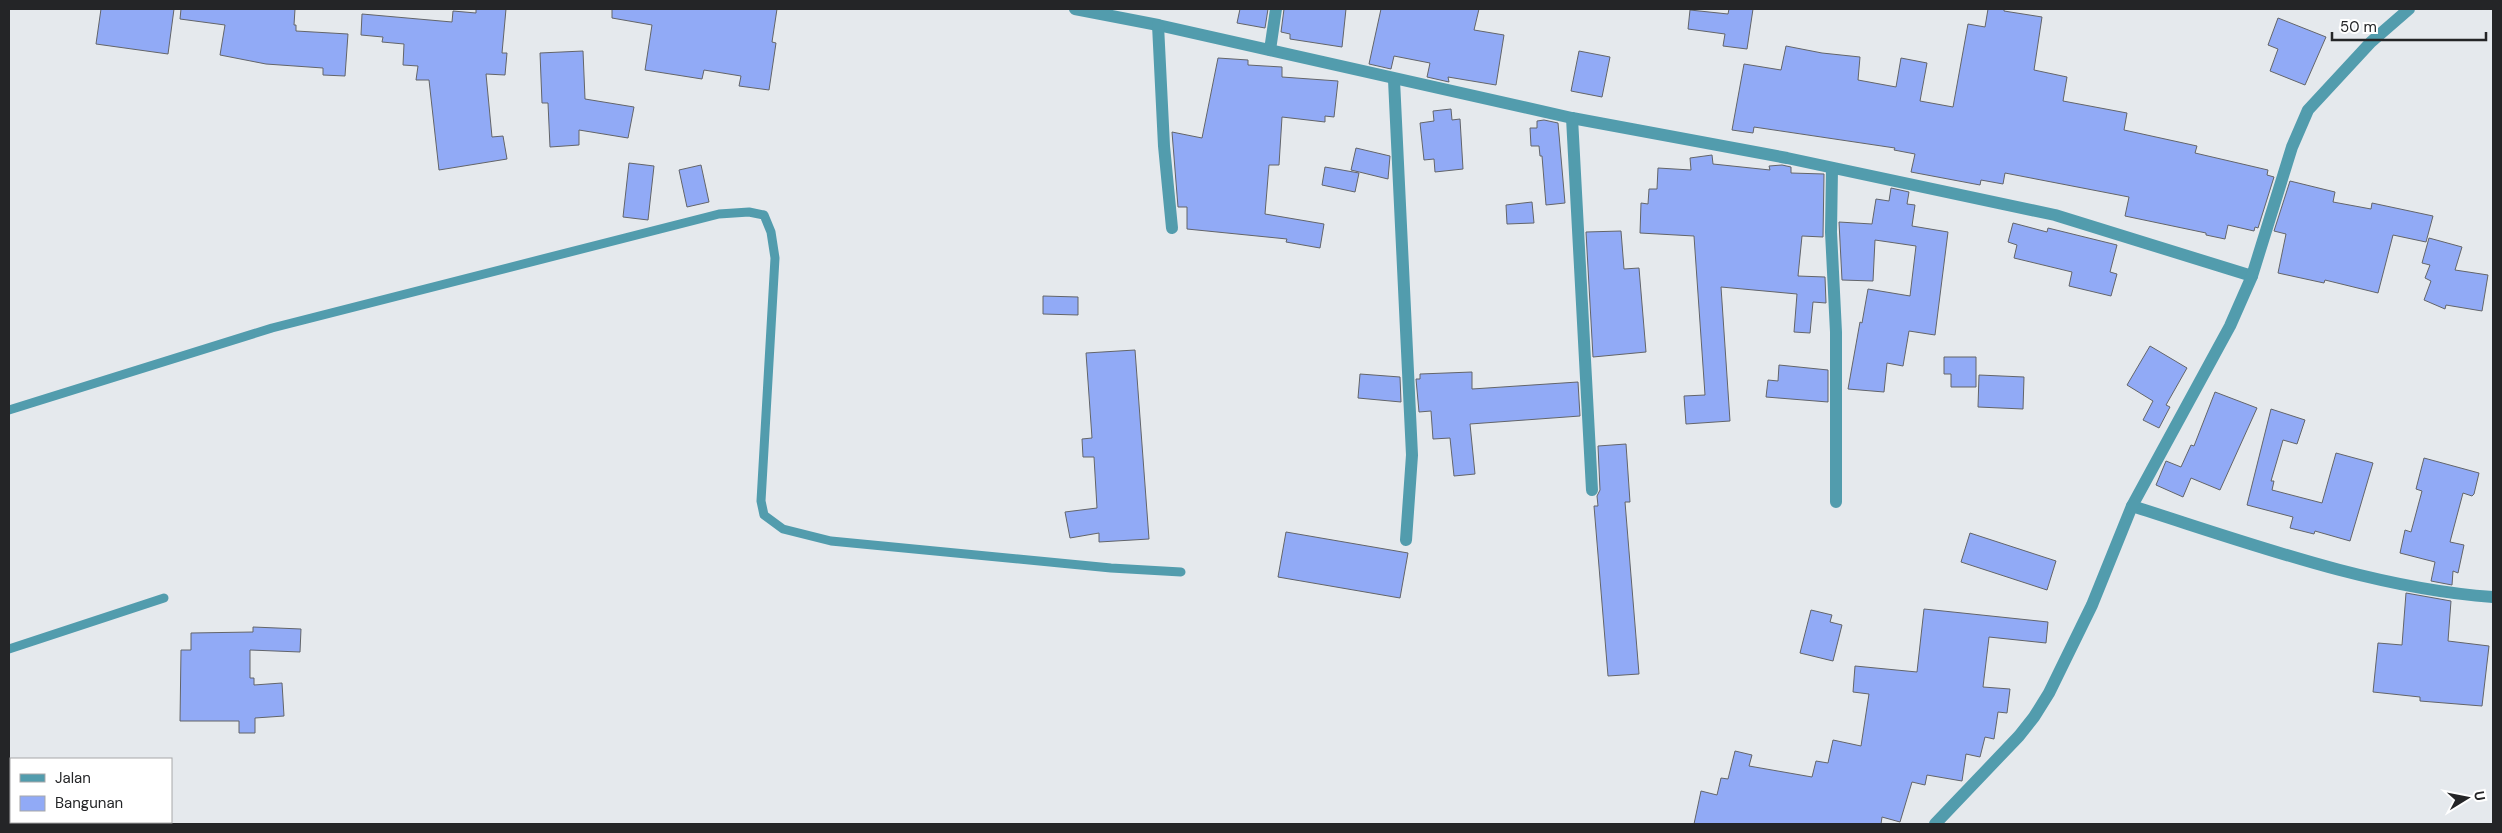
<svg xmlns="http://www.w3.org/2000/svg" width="2502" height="833" font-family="'DM Sans',sans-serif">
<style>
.building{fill:#91aaf6;stroke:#636569}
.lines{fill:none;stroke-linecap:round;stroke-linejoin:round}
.service{stroke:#529cad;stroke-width:9}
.minor{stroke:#529cad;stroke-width:12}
</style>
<rect width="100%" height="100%" fill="#e5e9ed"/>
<g class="building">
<polygon points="101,9 174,9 168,54 96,44"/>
<polygon points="181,9 295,9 294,25 296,25 296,31 348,34 345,76 323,75 323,68 266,64 220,55 225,25 180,19"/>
<polygon points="476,9 506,9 502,53 507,53 505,75 486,74 492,137 503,136 507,159 439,170 429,80 416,80 418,66 403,65 404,44 382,42 383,37 361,35 362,14 452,22 453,11 476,13"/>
<polygon points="612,9 777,9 772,42 776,43 769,90 739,86 741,76 704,70 702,79 645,70 652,25 612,18"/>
<polygon points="1240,9 1268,9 1265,28 1237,23"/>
<polygon points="1284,9 1346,9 1342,47 1290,39 1290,34 1281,32"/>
<polygon points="1381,9 1479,9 1474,30 1504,35 1496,85 1448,77 1449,82 1427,77 1430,63 1394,56 1391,69 1369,64"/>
<polygon points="1729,9 1753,9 1747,49 1723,46 1725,34 1688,29 1690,10 1728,14"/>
<polygon points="1988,9 2004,9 2004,11 2042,17 2034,70 2067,77 2063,101 2127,113 2124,130 2197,146 2195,153 2268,170 2267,175 2274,177 2258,228 2255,227 2254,231 2228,225 2225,239 2206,235 2206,233 2125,216 2129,197 2005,173 2003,184 1981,180 1980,185 1911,172 1915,154 1894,150 1895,148 1754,127 1753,133 1732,130 1744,64 1781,70 1786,46 1822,53 1860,57 1858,80 1896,87 1901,58 1927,63 1920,101 1953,107 1968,24 1985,27"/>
<polygon points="2278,18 2326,37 2305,85 2270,71 2278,49 2268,45"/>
<polygon points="583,51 585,99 634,107 628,138 579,130 579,145 550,147 548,103 542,103 540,53"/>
<polygon points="1579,51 1610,57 1602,97 1571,91"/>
<polygon points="1218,58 1248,60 1248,65 1282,67 1282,77 1338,81 1334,117 1325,116 1325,122 1282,117 1279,165 1269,165 1265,214 1324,224 1320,248 1286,242 1287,239 1187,229 1187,207 1178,207 1172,132 1202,138"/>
<polygon points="1451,109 1452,120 1460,119 1463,169 1435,172 1434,159 1424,160 1420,123 1434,121 1433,111"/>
<polygon points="1544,120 1558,123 1565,203 1546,205 1542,156 1540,156 1539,146 1531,146 1530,128 1537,128 1537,121"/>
<polygon points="1356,148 1390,156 1388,179 1351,170"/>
<polygon points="1712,155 1713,164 1770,170 1769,166 1782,165 1791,167 1791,173 1824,174 1823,237 1802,236 1798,276 1825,277 1826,303 1813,302 1810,333 1794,332 1797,294 1721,287 1730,421 1686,424 1684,396 1705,395 1694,236 1640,233 1641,203 1648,204 1649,189 1657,189 1658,168 1691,170 1690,158"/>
<polygon points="629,163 654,166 648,220 623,217"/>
<polygon points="701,165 709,202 687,207 679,170"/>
<polygon points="1325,167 1359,173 1355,192 1322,185"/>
<polygon points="2290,181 2335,192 2333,202 2371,209 2372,203 2433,216 2426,242 2393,235 2378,293 2325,280 2324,283 2278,273 2286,234 2274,231"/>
<polygon points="1891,188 1909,192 1907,204 1915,205 1912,226 1948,232 1935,335 1909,331 1903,366 1887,363 1884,392 1848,389 1860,322 1862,323 1868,289 1910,296 1916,246 1875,240 1873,281 1842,280 1839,222 1872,224 1876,199 1889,201"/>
<polygon points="1532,202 1534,223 1507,224 1506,205"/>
<polygon points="2013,223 2047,232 2048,228 2117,245 2110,272 2117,274 2111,296 2069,286 2072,272 2014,258 2017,245 2008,242"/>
<polygon points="1621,231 1624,269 1639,268 1646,352 1593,357 1586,232"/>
<polygon points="2429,238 2462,247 2455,270 2488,275 2482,311 2446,305 2445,309 2424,300 2431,281 2425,278 2430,265 2422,263"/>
<polygon points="1043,296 1078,297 1078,315 1043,314"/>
<polygon points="2150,346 2187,368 2166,405 2170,407 2159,428 2143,420 2153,401 2127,385"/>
<polygon points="1135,350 1149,539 1099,542 1099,533 1070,538 1065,512 1097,508 1094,457 1083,457 1082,439 1092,438 1086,353"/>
<polygon points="1944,357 1976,357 1976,387 1951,387 1951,374 1944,374"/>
<polygon points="1779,365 1828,370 1828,402 1766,397 1768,380 1778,381"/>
<polygon points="1472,372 1472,389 1578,382 1580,416 1470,424 1475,474 1454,476 1450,438 1433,439 1431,411 1419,412 1416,379 1420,379 1420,374"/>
<polygon points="1360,374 1400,377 1401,402 1358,398"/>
<polygon points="1979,375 2024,377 2023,409 1978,407"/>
<polygon points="2215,392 2257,408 2220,490 2191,478 2183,497 2156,485 2166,461 2181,467 2191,445 2194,446"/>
<polygon points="2271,409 2305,420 2297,444 2283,440 2271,481 2274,481 2272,490 2322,503 2336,453 2373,463 2350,541 2315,531 2314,534 2290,528 2293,517 2247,505"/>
<polygon points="1626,444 1630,502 1625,502 1639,674 1608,676 1594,506 1598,506 1597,496 1600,490 1598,446"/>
<polygon points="2424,458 2479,473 2474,494 2472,496 2463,493 2450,542 2464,545 2458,573 2453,571 2452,585 2431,581 2435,562 2400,553 2405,530 2411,532 2422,491 2416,489"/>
<polygon points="1286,532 1408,553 1400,598 1278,577"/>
<polygon points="1970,533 2056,561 2047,590 1961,562"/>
<polygon points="2406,593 2451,601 2448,641 2489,646 2482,706 2420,701 2420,697 2373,692 2378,643 2402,645"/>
<polygon points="1924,609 2048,622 2046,643 1989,637 1983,687 2010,689 2007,713 1998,712 1994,739 1985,737 1980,757 1966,754 1962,781 1927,775 1925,785 1912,782 1900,822 1882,817 1881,824 1694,824 1701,791 1717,795 1721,778 1728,779 1735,751 1752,755 1749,766 1812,777 1816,761 1828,763 1833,740 1861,746 1869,694 1853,692 1855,666 1917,672"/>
<polygon points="1811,610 1832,615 1830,622 1842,625 1833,661 1800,653"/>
<polygon points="253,627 301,629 300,652 250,650 250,678 254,678 254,685 282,683 284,716 255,718 255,733 239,733 239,721 180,721 181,650 191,650 191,633 253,632"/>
</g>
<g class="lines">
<g class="service">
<polyline points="9,410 272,328 719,214 749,212 764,215 771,232 775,258 761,501 764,515 783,529 831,541 1111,568 1181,572"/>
<polyline points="9,649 164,598"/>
</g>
<g class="minor">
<polyline points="1075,9 1158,25 1572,118 1787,158 2055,215 2252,276"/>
<polyline points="1158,25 1164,146 1172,228"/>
<polyline points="1270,50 1276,9"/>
<polyline points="1394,80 1412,455 1406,540"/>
<polyline points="1572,118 1592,490"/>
<polyline points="1832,169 1831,232 1836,332 1836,502"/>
<path d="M 2132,506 C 2246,542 2373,589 2493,597"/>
<polyline points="1935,824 2019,736 2034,717 2049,693 2092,605 2132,506 2230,326 2252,276 2292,147 2308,110 2371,42 2409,9"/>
</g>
</g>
<rect width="2502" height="833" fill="none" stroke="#242527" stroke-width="20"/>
<rect x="10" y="758" width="162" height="65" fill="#ffffff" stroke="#a7a8a9"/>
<rect x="20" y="774" width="25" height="8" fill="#529cad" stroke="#a7a8a9"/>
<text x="55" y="783" font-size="15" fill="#242527">Jalan</text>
<rect x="20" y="796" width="25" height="15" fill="#91aaf6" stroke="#a7a8a9"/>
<text x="55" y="808" font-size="15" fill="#242527">Bangunan</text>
<g transform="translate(2467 798) rotate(80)" stroke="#ffffff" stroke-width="4" paint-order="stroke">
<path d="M0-4L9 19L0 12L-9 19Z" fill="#242527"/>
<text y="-8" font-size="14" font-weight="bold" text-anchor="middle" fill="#242527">U</text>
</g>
<path d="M2332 32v8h154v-8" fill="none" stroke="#242527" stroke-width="2.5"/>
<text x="2340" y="32" font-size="15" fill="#242527" stroke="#ffffff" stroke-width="4" paint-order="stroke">50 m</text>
</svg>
